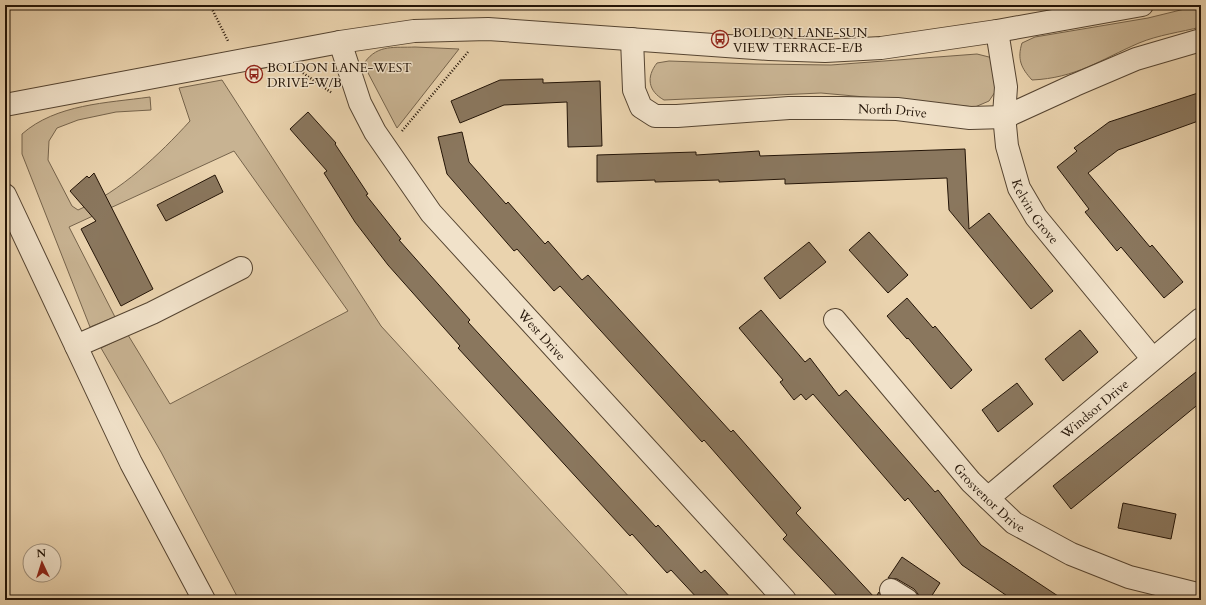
<svg xmlns="http://www.w3.org/2000/svg" width="1206" height="605" font-family="Cardo,serif">
<style>
.green{fill:#c8b392;stroke:#76644c}
.building{fill:#8a775e;stroke:#231407}
.lines{fill:none;stroke-linecap:round;stroke-linejoin:round}
.minor-casing{stroke:#554431;stroke-width:24}
.path{stroke:#231407;stroke-width:2.5;stroke-dasharray:1 2;stroke-linecap:butt}
.minor{stroke:#f1e2ca;stroke-width:22}
.labels{text-anchor:middle;stroke-width:3;stroke-linejoin:round;paint-order:stroke}
.poi-label{font-size:13px;fill:#231407;stroke:#f1e2ca;text-anchor:start}
.street-label{font-size:13px;fill:#231407;stroke:#f1e2ca}
</style>
<rect width="100%" height="100%" fill="#ead3ae"/>
<filter id="stains"><feTurbulence type="fractalNoise" baseFrequency=".005" numOctaves="4"/><feColorMatrix values="0 0 0 0 .2 0 0 0 0 .09 0 0 0 0 .02 0 0 0 .5 -.17"/></filter>
<radialGradient id="worn" r=".72"><stop offset=".6" stop-color="#630" stop-opacity="0"/><stop offset="1" stop-color="#630" stop-opacity=".3"/></radialGradient>
<g class="green">
<path d="M 1201,5 L 1201,27 C 1181,32 1158,35 1139,43 C 1100,60 1076,78 1032,80 C 1021,68 1017,59 1022,43 L 1035,37 L 1148,18 Z"/>
<path d="M 415,47 L 459,49 L 397,128 L 367,71 L 365,62 C 378,44 395,48 415,47 Z"/>
<path d="M 977,54 L 989,57 L 997,66 L 997,89 L 989,101 L 975,107 L 821,93 L 664,100 C 648,91 646,77 657,63 L 669,61 L 754,64 L 831,65 Z"/>
<path d="M 222,80 L 381,326 L 632,600 L 239,600 L 161,452 L 101,348 L 128,335 L 170,404 L 348,311 L 234,151 L 69,227 L 115,317 L 90,327 L 22,154 L 22,134 C 56,104 107,103 150,97 L 151,110 L 116,112 L 78,120 L 57,128 L 49,141 L 48,160 L 72,206 L 78,210 C 121,191 159,155 190,121 L 179,88 Z"/>
</g>
<g class="building">
<polygon points="543,79 543,83 600,81 602,146 568,147 567,102 504,105 460,123 451,101 500,80"/>
<polygon points="1201,92 1201,120 1118,150 1088,173 1150,247 1152,245 1183,282 1164,298 1121,247 1117,251 1085,212 1089,209 1057,167 1077,151 1074,148 1109,122"/>
<polygon points="308,112 336,143 335,144 368,194 366,195 401,239 399,240 470,320 468,322 656,527 658,525 701,573 705,570 733,600 699,600 671,570 667,573 632,534 630,536 458,348 460,346 388,265 355,222 324,173 327,171 290,129"/>
<polygon points="462,132 469,162 506,204 508,202 545,244 548,241 582,280 588,275 731,432 733,430 760,461 801,508 796,513 875,598 879,592 884,600 841,600 783,539 787,535 704,440 702,442 560,286 554,291 517,249 514,251 447,174 438,137"/>
<polygon points="965,149 969,229 989,213 1053,291 1031,309 949,210 947,178 785,184 785,179 719,182 719,180 655,182 655,180 597,182 597,155 696,152 696,155 759,151 760,156"/>
<polygon points="94,173 153,289 121,306 81,229 96,221 70,191 87,176 89,178"/>
<polygon points="215,175 223,192 166,221 157,205"/>
<polygon points="869,232 908,275 888,293 849,250"/>
<polygon points="809,242 826,262 780,299 764,278"/>
<polygon points="907,298 933,328 935,326 972,370 951,389 908,338 907,339 887,316"/>
<polygon points="761,310 805,362 810,358 839,396 846,390 935,492 938,490 981,545 1064,600 1013,600 962,565 908,498 905,501 813,394 806,400 801,394 794,400 780,382 783,380 739,328"/>
<polygon points="1080,330 1098,352 1063,381 1045,359"/>
<polygon points="1201,368 1201,402 1071,509 1053,486"/>
<polygon points="1017,383 1033,404 998,432 982,410"/>
<polygon points="1123,503 1176,514 1171,539 1118,528"/>
<polygon points="902,557 940,583 929,600 919,600 918,594 914,589 897,579 888,578"/>
</g>
<g class="lines">
<g class="minor-casing">
<g id="minor">
<path id="s1" d="M 997,31 L 1006,87 L 1004,115 L 1007,146 L 1019,188 L 1036,217 L 1152,358"/>
<path id="s2" d="M 632,39 L 634,90 L 641,107 L 655,116 L 677,116 L 789,108 L 841,108 L 897,109 L 970,118 L 1005,117 L 1075,85 L 1136,59 L 1201,40"/>
<path id="s3" d="M 340,42 L 360,103 L 375,132 L 431,213 L 785,600"/>
<polyline points="5,105 340,42 414,31 488,29 769,49 825,51 881,48 997,31 1142,5"/>
<polyline points="5,195 131,463 204,600"/>
<path id="s4" d="M 835,320 L 971,482 L 1014,523 L 1071,554 L 1129,577 L 1201,595"/>
<polyline points="76,346 152,313 241,268"/>
<path id="s5" d="M 988,498 L 1201,319"/>
<polyline points="891,590 907,600"/>
</g>
</g>
<g class="path">
<polyline points="210,5 228,41"/>
<polyline points="303,73 332,93"/>
<polyline points="402,131 468,52"/>
</g>
<use href="#minor" class="minor"/>
</g>
<defs>
<g id="bus-ring" transform="scale(0.9)"><circle r="9.5" fill="#f1e2ca" stroke="#8f2418" stroke-width="1.5"/><path d="M-5-6H5V4H4V6H2V4H-2V6H-4V4H-5ZM-3.5-4V0h7V-4ZM-3.5 1.2v1.5H-2V1.2ZM2 1.2v1.5H3.5V1.2Z" fill="#8f2418"/></g>
</defs>
<g fill-rule="evenodd">
<use href="#bus-ring" x="720" y="39"/>
<use href="#bus-ring" x="254" y="74"/>
</g>
<g class="labels">
<g class="poi-label">
<text x="733" y="37">BOLDON LANE-SUN<tspan x="733" dy="15">VIEW TERRACE-E/B</tspan></text>
<text x="267" y="72">BOLDON LANE-WEST<tspan x="267" dy="15">DRIVE-W/B</tspan></text>
</g>
<g class="street-label">
<text dy="5" stroke="none"><textPath href="#s2" startOffset="324">North Drive</textPath></text>
<text dy="5" stroke="none"><textPath href="#s1" startOffset="188">Kelvin Grove</textPath></text>
<text dy="5" stroke="none"><textPath href="#s3" startOffset="360">West Drive</textPath></text>
<text dy="5" stroke="none"><textPath href="#s5" startOffset="139">Windsor Drive</textPath></text>
<text dy="5" stroke="none"><textPath href="#s4" startOffset="236">Grosvenor Drive</textPath></text>
</g>
</g>
<rect width="1206" height="605" fill="none" stroke="#ead3ae" stroke-width="20"/>
<rect x="6" y="6" width="1194" height="593" fill="none" stroke="#231407" stroke-width="2"/>
<rect x="10" y="10" width="1186" height="585" fill="none" stroke="#231407"/>
<g transform="translate(42 563) rotate(356)"><circle r="19" fill="#f1e2ca" stroke="#9f907c"/>
<path d="M0-3L7 15L0 10L-7 15Z" fill="#8f2418"/>
<text y="-6" font-size="11" font-weight="bold" text-anchor="middle" fill="#231407">N</text>
</g>
<rect width="100%" height="100%" filter="url(#stains)"/>
<rect width="100%" height="100%" fill="url(#worn)"/>
</svg>
